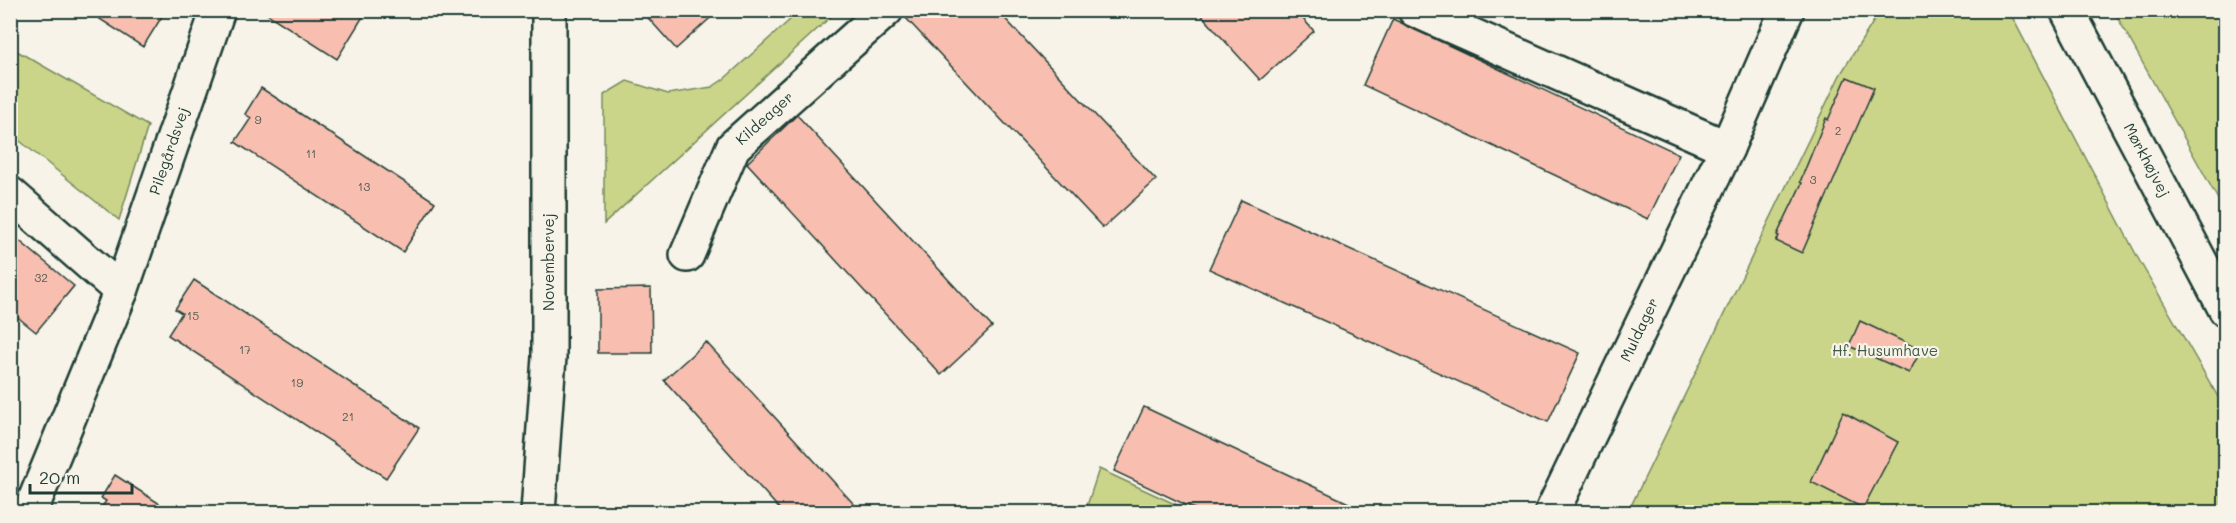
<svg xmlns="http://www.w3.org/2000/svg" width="2236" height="523" font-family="Mali,sans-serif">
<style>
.green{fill:#cbd589;stroke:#75895e;stroke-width:1.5}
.building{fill:#f8bfb0;stroke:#1f3d34;stroke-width:1.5}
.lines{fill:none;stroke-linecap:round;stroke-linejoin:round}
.minor-casing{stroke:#1f3d34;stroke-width:38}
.tertiary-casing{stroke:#1f3d34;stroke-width:38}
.minor{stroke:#f7f3e8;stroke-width:33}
.tertiary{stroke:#f7f3e8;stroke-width:33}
.labels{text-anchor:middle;stroke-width:4.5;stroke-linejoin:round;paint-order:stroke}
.number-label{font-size:12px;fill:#555e53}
.street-label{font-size:15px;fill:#1f3d34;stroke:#f7f3e8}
.park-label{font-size:15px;fill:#415b45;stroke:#f7f3e8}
</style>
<rect width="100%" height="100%" fill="#f7f3e8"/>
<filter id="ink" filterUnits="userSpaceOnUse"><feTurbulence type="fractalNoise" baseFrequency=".0167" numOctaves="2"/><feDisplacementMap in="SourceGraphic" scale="12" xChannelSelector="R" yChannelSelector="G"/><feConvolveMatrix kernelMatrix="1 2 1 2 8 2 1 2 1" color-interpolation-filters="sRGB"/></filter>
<g filter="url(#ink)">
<g class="green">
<polygon points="801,10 837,11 604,224 604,95 627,81 668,94 712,87 724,79"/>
<polygon points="1880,11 2009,11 2139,260 2225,409 2225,512 1628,512 1840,75"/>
<polygon points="2114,11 2225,11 2225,212"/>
<polygon points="10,47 148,126 119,220 11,134"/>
<polygon points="1099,469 1192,512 1085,512"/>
</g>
<g class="building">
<polygon points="86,10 166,10 143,47"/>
<polygon points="261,10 367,10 337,59"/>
<polygon points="641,10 719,10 676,49"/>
<polygon points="904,10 997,10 1156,180 1103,228 904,16"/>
<polygon points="1197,10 1295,10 1314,31 1260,80"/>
<polygon points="1393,19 1679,154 1648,219 1363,85"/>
<polygon points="1847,77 1874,88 1802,253 1776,241 1779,236 1777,235 1802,183 1800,182 1826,118 1828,120"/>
<polygon points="261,88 435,202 403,252 235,142 251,118 245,114"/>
<polygon points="797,115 992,327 941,375 747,163"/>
<polygon points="1241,200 1580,353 1548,422 1209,269"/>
<polygon points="10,233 74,286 36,332 10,311"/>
<polygon points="194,280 419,428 386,478 168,335 182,313 175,309"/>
<polygon points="651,288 652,353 598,353 598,289"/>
<polygon points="1860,321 1921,350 1909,373 1849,346"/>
<polygon points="706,342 862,513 783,513 664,380"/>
<polygon points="1144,407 1370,513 1203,513 1114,471"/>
<polygon points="1843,412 1898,442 1863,508 1811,482"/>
<polygon points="115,475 174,513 98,513 106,501 101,498"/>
</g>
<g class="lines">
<g class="minor-casing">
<g id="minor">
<polyline points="1415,10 1727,148"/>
<polyline points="10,194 121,291"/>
<path id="s1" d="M 687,255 L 733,147 L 886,10"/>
<path id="s2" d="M 30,512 L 121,291 L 218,10"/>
<path id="s3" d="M 1552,512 L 1727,148 L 1787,10"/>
</g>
</g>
<g class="tertiary-casing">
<g id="tertiary">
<path id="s4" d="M 2067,10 L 2226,310"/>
<polyline points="538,512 549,357 549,10"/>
</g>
</g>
<use href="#minor" class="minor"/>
<use href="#tertiary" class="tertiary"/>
</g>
</g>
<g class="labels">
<g class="number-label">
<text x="258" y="124">9</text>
<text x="1838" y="135">2</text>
<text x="311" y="158">11</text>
<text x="1813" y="184">3</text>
<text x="364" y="191">13</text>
<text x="41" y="282">32</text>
<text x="193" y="320">15</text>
<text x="245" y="354">17</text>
<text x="297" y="387">19</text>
<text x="348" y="421">21</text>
</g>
<g class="street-label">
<text dy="5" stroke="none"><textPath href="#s1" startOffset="160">Kildeager</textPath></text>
<text dy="5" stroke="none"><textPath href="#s2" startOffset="387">Pilegårdsvej</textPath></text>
<text dy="5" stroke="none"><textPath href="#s4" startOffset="170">Mørkhøjvej</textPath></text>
<text transform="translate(549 262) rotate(-90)" y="5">Novembervej</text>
<text dy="5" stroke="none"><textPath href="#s3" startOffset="202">Muldager</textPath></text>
</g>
<g class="park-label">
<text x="1885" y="356">Hf. Husumhave</text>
</g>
</g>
<rect width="2236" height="523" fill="none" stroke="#f7f3e8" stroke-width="36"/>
<rect x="18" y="18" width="2200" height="487" fill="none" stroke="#1f3d34" stroke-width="2" filter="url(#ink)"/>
<path d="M30 484v9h102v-9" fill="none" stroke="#1f3d34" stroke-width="3"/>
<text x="39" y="484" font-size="18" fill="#1f3d34" stroke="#f7f3e8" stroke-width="4.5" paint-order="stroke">20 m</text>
</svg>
